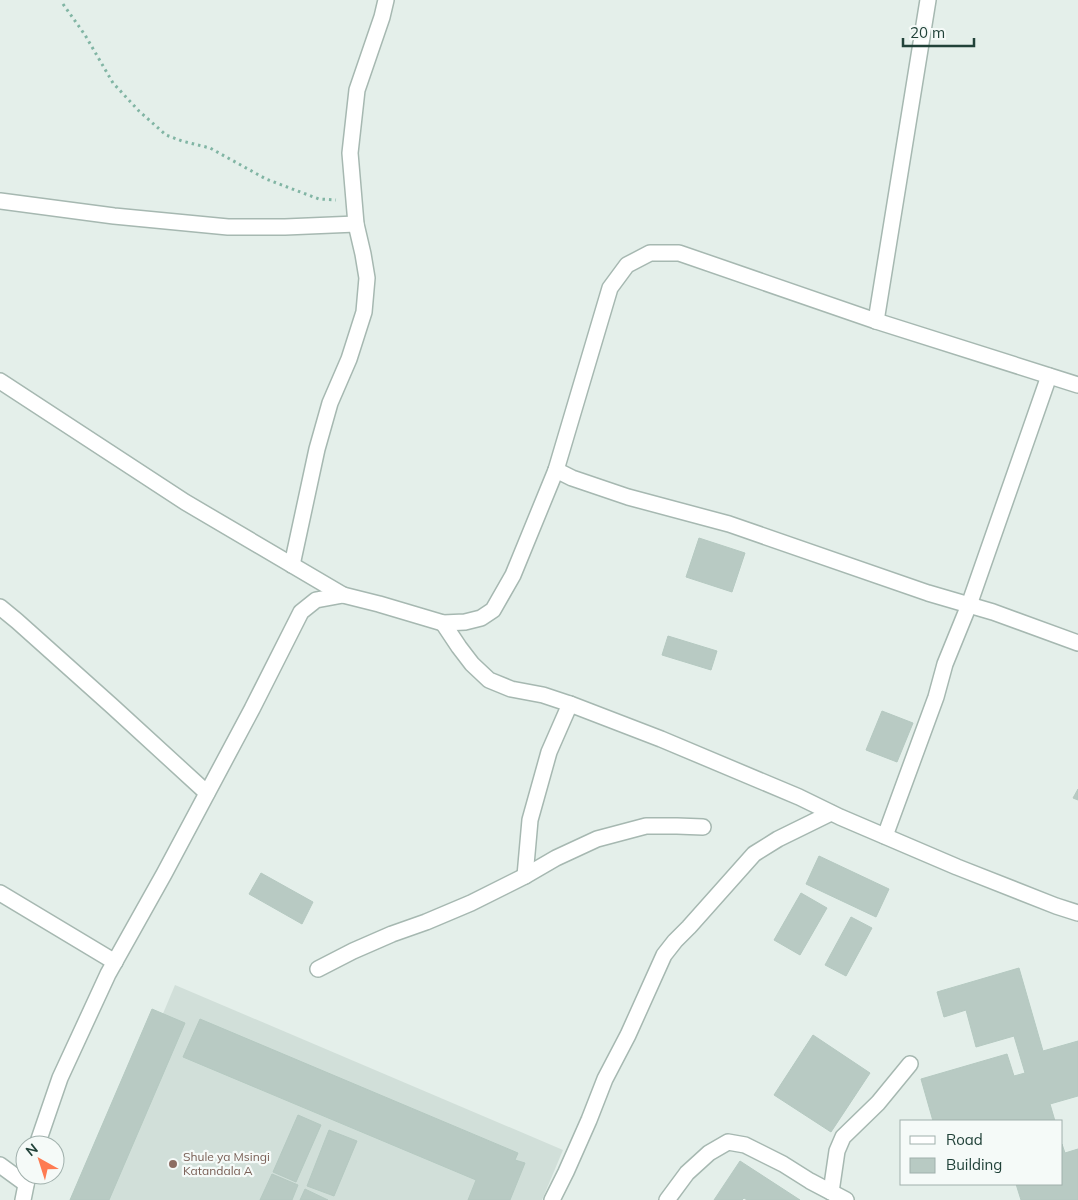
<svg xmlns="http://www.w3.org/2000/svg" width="1078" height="1200" font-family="Mulish,sans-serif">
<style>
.built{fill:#d1dfd9}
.building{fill:#b8cac3;stroke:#b5c9c1}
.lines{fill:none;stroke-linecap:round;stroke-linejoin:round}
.minor-casing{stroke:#a6b8b1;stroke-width:18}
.path{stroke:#81b5a4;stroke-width:3;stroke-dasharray:2.5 4;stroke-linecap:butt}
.minor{stroke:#fff;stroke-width:15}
.education-dot{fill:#8d6e63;stroke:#f5faf8;stroke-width:2}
.labels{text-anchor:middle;stroke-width:4.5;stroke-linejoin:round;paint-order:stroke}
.education-label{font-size:12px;fill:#785e54;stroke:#f5faf8;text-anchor:start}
</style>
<rect width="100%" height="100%" fill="#e4efea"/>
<polygon class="built" points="175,985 563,1150 542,1200 85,1200"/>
<g class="building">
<polygon points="699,538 745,553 732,592 686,577"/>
<polygon points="668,636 717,651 711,670 662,655"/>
<polygon points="882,711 913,723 897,762 866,750"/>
<polygon points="1078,789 1078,800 1073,798"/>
<polygon points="819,856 889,889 876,917 806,884"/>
<polygon points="261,873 313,902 302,924 249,894"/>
<polygon points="801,893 827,908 800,955 774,940"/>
<polygon points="851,917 872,928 846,976 825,965"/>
<polygon points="1019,968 1043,1051 1078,1041 1078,1096 1050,1104 1055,1121 933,1121 921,1079 1007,1054 1014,1076 1025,1073 1014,1036 976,1047 966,1010 944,1017 937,992"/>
<polygon points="152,1009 185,1023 109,1200 70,1200"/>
<polygon points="200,1019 518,1153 515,1160 525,1163 510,1200 468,1200 476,1180 183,1057"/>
<polygon points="813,1035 870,1073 831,1132 774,1095"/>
<polygon points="298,1115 321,1125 296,1182 273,1172"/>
<polygon points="329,1130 357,1141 334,1196 307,1186"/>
<polygon points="1062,1144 1065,1153 1078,1149 1078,1200 1021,1200 1016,1184 1062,1184"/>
<polygon points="740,1161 800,1200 747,1200 744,1198 742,1200 714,1200"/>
<polygon points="272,1174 298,1185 292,1200 260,1200"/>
<polygon points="305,1189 328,1200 300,1200"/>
</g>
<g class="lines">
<g class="minor-casing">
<g id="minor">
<polyline points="0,201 114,216 228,227 285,227 356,224"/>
<polyline points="876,321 928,0"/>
<polyline points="0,381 185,502 343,595"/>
<polyline points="556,470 572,478 628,497 729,524 928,593 993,612 1078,643"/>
<polyline points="292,565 317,449 330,403 349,359 364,312 367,278 363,254 356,224 350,153 357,90 382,17 386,0"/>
<polyline points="0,607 17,621 112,706 207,793"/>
<polyline points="443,623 459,647 472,664 489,680 511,689 543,695 570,704 661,739 799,797 840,817 957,867 1056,906 1078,913"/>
<polyline points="885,836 936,697 945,664 969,605 1049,376"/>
<polyline points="525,876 530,820 549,752 570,704"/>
<polyline points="0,893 115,962"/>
<polyline points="318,969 353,951 392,934 426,922 471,903 525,876 556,858 597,839 646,826 677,826 703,827"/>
<polyline points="37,1145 60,1078 108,974 164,874 252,709 301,612 316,600 343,595 379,604 443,623 465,622 481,618 493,610 513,575 556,470 610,288 627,265 650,253 679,253 876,321 1078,385"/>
<polyline points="0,1165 26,1184"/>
<polyline points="831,1192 837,1151 843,1137 878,1103 910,1064"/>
<polyline points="23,1200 28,1175"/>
<polyline points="552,1200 566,1172 589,1120 605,1079 628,1035 664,955 675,941 689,927 754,854 778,839 831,813"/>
<polyline points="667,1200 687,1173 709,1153 728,1142 745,1145 783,1164 810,1181 846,1200"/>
</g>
</g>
<polyline class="path" points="63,4 85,35 113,83 139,111 166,135 182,141 210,148 266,179 295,190 319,199 336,200"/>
<use href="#minor" class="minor"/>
</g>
<circle class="education-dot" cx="173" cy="1164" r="5"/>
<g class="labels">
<g class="education-label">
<text x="183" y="1161">Shule ya Msingi<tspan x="183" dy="14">Katandala A</tspan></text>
</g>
</g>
<rect x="900" y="1120" width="162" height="65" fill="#f5faf8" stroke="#a0b0ac"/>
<rect x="910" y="1136" width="25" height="8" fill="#ffffff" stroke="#a0b0ac"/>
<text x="946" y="1145" font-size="15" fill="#214239">Road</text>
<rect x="910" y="1158" width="25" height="15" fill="#b8cac3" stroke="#a0b0ac"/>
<text x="946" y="1170" font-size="15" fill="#214239">Building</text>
<g transform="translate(40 1160) rotate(321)"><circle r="24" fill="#f5faf8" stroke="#a0b0ac"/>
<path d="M0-4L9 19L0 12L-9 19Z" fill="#fe7b52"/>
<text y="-8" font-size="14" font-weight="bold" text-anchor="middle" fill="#214239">N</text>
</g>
<path d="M903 38v8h71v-8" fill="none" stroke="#214239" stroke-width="2.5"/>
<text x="910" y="38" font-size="15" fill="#214239" stroke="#f5faf8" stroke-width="4" paint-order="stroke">20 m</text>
</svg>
